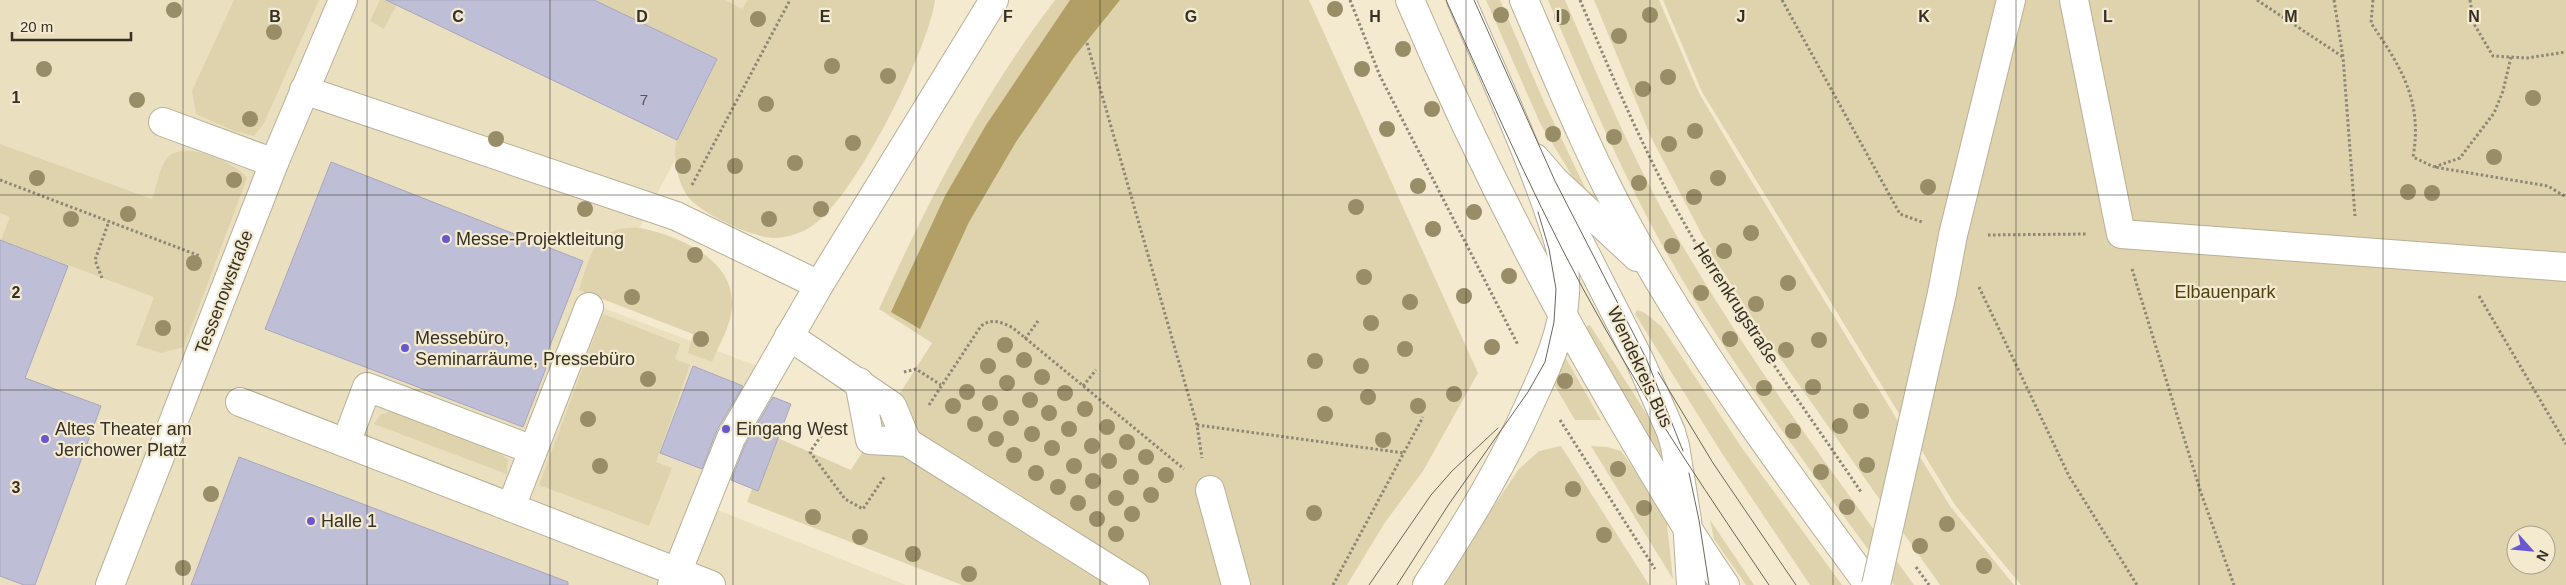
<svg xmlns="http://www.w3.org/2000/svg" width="2566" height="585" font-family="Helvetica,sans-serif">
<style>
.built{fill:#eadfbe}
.green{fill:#dfd3ae;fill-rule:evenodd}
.water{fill:#b29f65}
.building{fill:#bebed7;stroke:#a7a6bf}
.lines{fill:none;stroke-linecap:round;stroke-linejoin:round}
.minor-casing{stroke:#b8b097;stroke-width:30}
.path{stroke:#8d8775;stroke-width:3;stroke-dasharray:2.5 2.5;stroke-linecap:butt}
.minor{stroke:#fff;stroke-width:28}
.tram{stroke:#6c6658;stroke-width:1}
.minor-bridge-casing{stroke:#b8b097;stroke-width:30;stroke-linecap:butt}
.minor-bridge{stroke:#fff;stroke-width:28}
.tree{fill:#998d68}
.grid{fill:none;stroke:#343026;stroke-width:1;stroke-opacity:0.55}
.poi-dot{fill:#6a57d0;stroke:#f3ead0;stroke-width:2}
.labels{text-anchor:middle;stroke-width:4.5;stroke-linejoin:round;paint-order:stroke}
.number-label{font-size:15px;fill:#565452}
.poi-label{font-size:18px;fill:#343026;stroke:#f3ead0;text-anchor:start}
.street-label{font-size:18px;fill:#343026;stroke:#f3ead0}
.park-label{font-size:18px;fill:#4f4112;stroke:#f3ead0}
.grid-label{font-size:16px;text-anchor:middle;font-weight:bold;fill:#343026;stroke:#f3ead0;stroke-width:4.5;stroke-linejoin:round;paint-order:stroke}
</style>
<rect width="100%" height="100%" fill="#f3ead0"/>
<polygon class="built" points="0,0 759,0 598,306 757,366 700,503 906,585 0,585"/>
<g class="green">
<polygon points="234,0 319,0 264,123 254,136 234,131 196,114 192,91"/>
<polygon points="380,0 399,0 384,29 370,21"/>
<path d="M 594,0 L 725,0 L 742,9 L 748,0 L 935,0 C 929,49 852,204 809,228 C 799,234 785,238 773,238 C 752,237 702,214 689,198 C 679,185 675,167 675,151 C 676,129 706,81 717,59 Z"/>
<path d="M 1055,0 L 1309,0 L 1478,373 L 1423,471 L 1384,524 L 1347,585 L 962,585 L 747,502 L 773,436 L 851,470 L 932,343 L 879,309 C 928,201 983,94 1055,0 Z"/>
<polygon points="1486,0 1500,0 1545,104 1587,192 1583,194 1540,123"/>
<path d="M 1548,0 L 1565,0 C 1602,86 1639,174 1688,255 C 1756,370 1836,477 1914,585 L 1894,585 C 1809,468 1717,348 1649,221 C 1611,149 1580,74 1548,0 Z"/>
<polygon points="1594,0 1659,0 1699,93 1741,164 1950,506 2014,585 1940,585 1761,331 1713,256 1650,135"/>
<path d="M 1663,0 L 2566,0 L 2566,585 L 2021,585 L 1955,505 L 1702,92 ZM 2516,535 L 2546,535 L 2546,565 L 2516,565 Z"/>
<path d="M 0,144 L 152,199 C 157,187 159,168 167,158 C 183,139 235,162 247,178 L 184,347 L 161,353 L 136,345 L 154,297 L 1,240 L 10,217 L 0,213 Z"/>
<path d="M 640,228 C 679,236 735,259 732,307 C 731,325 719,345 712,362 L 688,353 L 693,334 L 579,290 C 590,256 595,224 640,228 Z"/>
<polygon points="1637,310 1645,313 1662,327 1742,448 1842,585 1810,585 1723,455 1635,314"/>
<polygon points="603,314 680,344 675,359 690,365 656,462 672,468 649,526 539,485"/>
<polygon points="1590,325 1670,451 1672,479 1585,327"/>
<polygon points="1559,346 1601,420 1575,420 1549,376"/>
<polygon points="391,411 499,452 508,460 507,474 374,424 380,415"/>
<polygon points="1561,446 1649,585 1440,585 1519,469 1539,451"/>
<polygon points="1591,446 1607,447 1621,451 1666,515 1673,579"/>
<polygon points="1710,520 1754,585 1746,585 1714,539"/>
</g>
<polygon class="water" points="1070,0 1120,0 1075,56 1016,142 969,222 920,329 891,312 945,196 986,125"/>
<g class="building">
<polygon points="386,0 594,0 717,59 677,140"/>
<polygon points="331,162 583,261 542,366 546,368 523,427 265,329"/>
<polygon points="0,240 68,266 25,378 101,406 35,585 24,585 0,576"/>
<polygon points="693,366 743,386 717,430 702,469 660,453"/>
<polygon points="773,397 791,404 758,491 731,480 745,445"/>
<polygon points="239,457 568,582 568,585 191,585"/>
</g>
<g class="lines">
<g class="minor-casing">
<g id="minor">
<path d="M 1410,0 C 1469,138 1536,272 1612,402 C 1648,464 1684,526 1725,585"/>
<path d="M 1524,0 C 1558,79 1590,159 1632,234 C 1701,358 1785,471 1869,585"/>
<polyline points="2074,0 2121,234 2566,267"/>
<polyline points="304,90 676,216 819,285"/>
<polyline points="163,122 274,163"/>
<polyline points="1535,158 1555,181 1637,257"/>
<polyline points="1561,206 1641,363 1671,432 1675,446 1687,520 1691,585"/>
<polyline points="1942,293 1953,235 2011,0"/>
<polyline points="789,336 892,406 907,442"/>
<polyline points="859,382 870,440 907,442 1135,585"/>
<polyline points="240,402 711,585"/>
<polyline points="346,443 367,387 533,450"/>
<polyline points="1210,490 1236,585"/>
<polyline points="511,507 589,307"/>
<polyline points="110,585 274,163 343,0"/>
<polyline points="672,585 731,438 819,285 994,0"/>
<path d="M 1427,585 C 1467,523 1501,469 1531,401 C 1547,367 1563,332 1565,294 C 1567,260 1554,226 1543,195 C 1519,129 1489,65 1461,0"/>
</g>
</g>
<g class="path">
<polyline points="1350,0 1380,76 1518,345"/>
<path d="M 1580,0 C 1609,69 1638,137 1673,203 C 1728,304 1797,397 1861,492"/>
<polyline points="1782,0 1900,214 1922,222"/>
<polyline points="2257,0 2343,57"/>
<polyline points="2334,0 2343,57 2355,216"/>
<path d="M 2373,0 L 2371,23 C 2401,67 2423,101 2413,157 L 2434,167"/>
<polyline points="2470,0 2474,24 2493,56 2527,58 2566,52"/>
<polyline points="1087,43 1197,425 1202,458"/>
<polyline points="2511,57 2503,91 2494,113 2460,158 2434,167 2548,186 2566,197"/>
<polyline points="0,180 200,256"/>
<polyline points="692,185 790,0"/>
<polyline points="1988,235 2087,234"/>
<polyline points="2132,269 2201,493 2234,585"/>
<polyline points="102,278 95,260 109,221"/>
<polyline points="1979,287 2069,476 2137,585"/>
<polyline points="2479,296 2566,444"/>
<polyline points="1025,339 1038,321"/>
<polyline points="904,372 916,369 941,385"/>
<polyline points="1083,386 1096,370"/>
<path d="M 929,405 L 981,326 C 991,318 1002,322 1013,328 L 1184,469"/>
<polyline points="1560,420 1655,569"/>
<polyline points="830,423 810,452 845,499 863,509 885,476"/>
<polyline points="1197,425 1404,453"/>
<polyline points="1916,567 1929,585"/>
<polyline points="1333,585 1423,417"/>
</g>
<use href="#minor" class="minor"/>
<g class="tram">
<path d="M 1446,0 C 1496,111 1545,224 1606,330 C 1656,418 1712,501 1769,585"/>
<polyline points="1474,0 1555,181 1646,358 1683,451"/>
<polyline points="1658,372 1713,463 1796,585"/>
<polyline points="1689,473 1699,520 1709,585"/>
<polyline points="1369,585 1431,495 1452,471 1498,428"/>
<polyline points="1397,585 1449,504 1528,392 1545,362 1554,322 1556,289 1549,249 1538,212"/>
</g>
<g class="minor-bridge-casing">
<polyline id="minor-bridge" points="1876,585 1942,293"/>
</g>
<use href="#minor-bridge" class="minor-bridge"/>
</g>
<g class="tree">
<circle cx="1335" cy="9" r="8"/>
<circle cx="174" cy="10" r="8"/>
<circle cx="1501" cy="15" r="8"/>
<circle cx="1650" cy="15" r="8"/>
<circle cx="1562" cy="17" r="8"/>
<circle cx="758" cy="19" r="8"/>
<circle cx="274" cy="32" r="8"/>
<circle cx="1619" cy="36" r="8"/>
<circle cx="1403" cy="49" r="8"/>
<circle cx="832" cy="66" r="8"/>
<circle cx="44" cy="69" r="8"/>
<circle cx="1362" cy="69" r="8"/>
<circle cx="888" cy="76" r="8"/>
<circle cx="1668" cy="77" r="8"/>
<circle cx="1643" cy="89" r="8"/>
<circle cx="2533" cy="98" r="8"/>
<circle cx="137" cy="100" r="8"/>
<circle cx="766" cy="104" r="8"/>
<circle cx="1432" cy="109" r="8"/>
<circle cx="250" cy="119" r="8"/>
<circle cx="1387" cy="129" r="8"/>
<circle cx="1695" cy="131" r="8"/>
<circle cx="1553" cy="134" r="8"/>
<circle cx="1614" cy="137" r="8"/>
<circle cx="496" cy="139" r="8"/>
<circle cx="853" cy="143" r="8"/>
<circle cx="1669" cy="144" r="8"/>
<circle cx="2494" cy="157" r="8"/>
<circle cx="795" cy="163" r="8"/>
<circle cx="683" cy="166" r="8"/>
<circle cx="735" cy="166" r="8"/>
<circle cx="37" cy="178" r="8"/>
<circle cx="1718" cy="178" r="8"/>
<circle cx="234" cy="180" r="8"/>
<circle cx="1639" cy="183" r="8"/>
<circle cx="1418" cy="186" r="8"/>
<circle cx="1928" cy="187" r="8"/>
<circle cx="2408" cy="192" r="8"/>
<circle cx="2432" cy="193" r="8"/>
<circle cx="1694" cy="197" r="8"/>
<circle cx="1356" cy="207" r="8"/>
<circle cx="585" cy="209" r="8"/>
<circle cx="821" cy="209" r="8"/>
<circle cx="1474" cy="212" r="8"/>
<circle cx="128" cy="214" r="8"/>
<circle cx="71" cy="219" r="8"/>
<circle cx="769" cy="219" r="8"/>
<circle cx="1433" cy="229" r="8"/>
<circle cx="1751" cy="233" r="8"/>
<circle cx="1672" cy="246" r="8"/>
<circle cx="1724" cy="251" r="8"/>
<circle cx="695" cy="255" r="8"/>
<circle cx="194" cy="263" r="8"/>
<circle cx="1509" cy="276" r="8"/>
<circle cx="1364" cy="277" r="8"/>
<circle cx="1788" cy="283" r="8"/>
<circle cx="1701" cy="293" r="8"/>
<circle cx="1464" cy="296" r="8"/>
<circle cx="632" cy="297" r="8"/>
<circle cx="1410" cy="302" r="8"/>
<circle cx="1756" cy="304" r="8"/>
<circle cx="1371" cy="323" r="8"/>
<circle cx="163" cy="328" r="8"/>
<circle cx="701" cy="339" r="8"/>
<circle cx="1730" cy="339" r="8"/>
<circle cx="1819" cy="340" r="8"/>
<circle cx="1005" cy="345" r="8"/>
<circle cx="1492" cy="347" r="8"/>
<circle cx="1405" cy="349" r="8"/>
<circle cx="1786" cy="350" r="8"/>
<circle cx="1024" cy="360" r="8"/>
<circle cx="1315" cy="361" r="8"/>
<circle cx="988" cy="366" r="8"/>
<circle cx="1361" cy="366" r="8"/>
<circle cx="1042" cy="377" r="8"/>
<circle cx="648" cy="379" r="8"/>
<circle cx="1565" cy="381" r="8"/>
<circle cx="1007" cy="383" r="8"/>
<circle cx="1813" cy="387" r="8"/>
<circle cx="1764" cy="388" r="8"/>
<circle cx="967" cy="392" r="8"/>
<circle cx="1065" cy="393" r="8"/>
<circle cx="1454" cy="394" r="8"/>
<circle cx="1368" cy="397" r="8"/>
<circle cx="1030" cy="400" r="8"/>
<circle cx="990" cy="403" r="8"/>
<circle cx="953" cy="406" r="8"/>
<circle cx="1418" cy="406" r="8"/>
<circle cx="1085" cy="409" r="8"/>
<circle cx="1861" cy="411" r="8"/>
<circle cx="1049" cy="413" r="8"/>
<circle cx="1325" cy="414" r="8"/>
<circle cx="1011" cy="418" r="8"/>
<circle cx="588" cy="419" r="8"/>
<circle cx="975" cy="424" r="8"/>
<circle cx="1840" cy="426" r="8"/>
<circle cx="1107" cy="427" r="8"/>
<circle cx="1069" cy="429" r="8"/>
<circle cx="1793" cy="431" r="8"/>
<circle cx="1032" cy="434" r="8"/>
<circle cx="996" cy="439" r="8"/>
<circle cx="1383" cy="440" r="8"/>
<circle cx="1127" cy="442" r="8"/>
<circle cx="1092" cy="446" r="8"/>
<circle cx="1052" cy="448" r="8"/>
<circle cx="1014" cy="455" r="8"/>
<circle cx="1146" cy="457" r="8"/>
<circle cx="1109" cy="461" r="8"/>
<circle cx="1867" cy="465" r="8"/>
<circle cx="600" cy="466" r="8"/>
<circle cx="1074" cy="466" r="8"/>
<circle cx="1618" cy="469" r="8"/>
<circle cx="1821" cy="472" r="8"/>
<circle cx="1036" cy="473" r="8"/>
<circle cx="1166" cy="475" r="8"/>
<circle cx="1131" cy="477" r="8"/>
<circle cx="1093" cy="481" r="8"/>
<circle cx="1058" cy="487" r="8"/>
<circle cx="1573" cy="489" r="8"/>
<circle cx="211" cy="494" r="8"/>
<circle cx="1151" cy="495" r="8"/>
<circle cx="1116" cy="498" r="8"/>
<circle cx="1078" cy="503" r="8"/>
<circle cx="1847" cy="507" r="8"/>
<circle cx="1644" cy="508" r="8"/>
<circle cx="1314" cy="513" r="8"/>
<circle cx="1132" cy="514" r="8"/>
<circle cx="813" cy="517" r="8"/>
<circle cx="1097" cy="519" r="8"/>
<circle cx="1947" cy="524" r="8"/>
<circle cx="1116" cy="534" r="8"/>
<circle cx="1604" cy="535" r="8"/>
<circle cx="860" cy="537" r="8"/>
<circle cx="1920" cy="546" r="8"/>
<circle cx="913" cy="554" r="8"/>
<circle cx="1984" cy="566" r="8"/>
<circle cx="183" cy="568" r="8"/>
<circle cx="969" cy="574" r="8"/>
</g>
<path class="grid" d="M 183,0 L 183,585M 367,0 L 367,585M 550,0 L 550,585M 733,0 L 733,585M 916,0 L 916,585M 1100,0 L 1100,585M 1283,0 L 1283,585M 1466,0 L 1466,585M 1650,0 L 1650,585M 1833,0 L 1833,585M 2016,0 L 2016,585M 2199,0 L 2199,585M 2383,0 L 2383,585M 0,195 L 2566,195M 0,390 L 2566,390"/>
<g class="poi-dot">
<circle cx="446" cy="239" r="5"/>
<circle cx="405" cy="348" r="5"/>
<circle cx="726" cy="429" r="5"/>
<circle cx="45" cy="439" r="5"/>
<circle cx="311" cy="521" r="5"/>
</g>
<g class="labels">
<g class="number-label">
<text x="644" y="105">7</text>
</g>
<g class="poi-label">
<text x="456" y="245">Messe-Projektleitung</text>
<text x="415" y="344">Messebüro,<tspan x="415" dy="21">Seminarräume, Pressebüro</tspan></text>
<text x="55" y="435">Altes Theater am<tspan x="55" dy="21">Jerichower Platz</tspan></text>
<text x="736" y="435">Eingang West</text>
<text x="321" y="527">Halle 1</text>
</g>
<g class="street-label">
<text transform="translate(224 292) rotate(-69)" y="6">Tessenowstraße</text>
<text transform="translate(1736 303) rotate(57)" y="6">Herrenkrugstraße</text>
<text transform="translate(1640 367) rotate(65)" y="6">Wendekreis Bus</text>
</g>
<g class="park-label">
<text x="2225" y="298">Elbauenpark</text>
</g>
</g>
<g class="grid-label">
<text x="275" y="22">B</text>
<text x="458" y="22">C</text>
<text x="642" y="22">D</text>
<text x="825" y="22">E</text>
<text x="1008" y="22">F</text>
<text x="1191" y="22">G</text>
<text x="1375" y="22">H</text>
<text x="1558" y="22">I</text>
<text x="1741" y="22">J</text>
<text x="1924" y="22">K</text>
<text x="2108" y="22">L</text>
<text x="2291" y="22">M</text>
<text x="2474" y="22">N</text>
<text x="16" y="103">1</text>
<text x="16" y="298">2</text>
<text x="16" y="493">3</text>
</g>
<g transform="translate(2531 550) rotate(117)"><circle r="24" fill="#f3ead0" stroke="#a7a08c"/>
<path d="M0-4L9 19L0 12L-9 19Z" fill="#6a57d0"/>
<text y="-8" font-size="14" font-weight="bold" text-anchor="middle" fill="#343026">N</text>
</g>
<path d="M12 32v8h119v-8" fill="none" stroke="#343026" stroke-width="2.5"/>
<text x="20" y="32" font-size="15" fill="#343026" stroke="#f3ead0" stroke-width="4" paint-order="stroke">20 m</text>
</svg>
